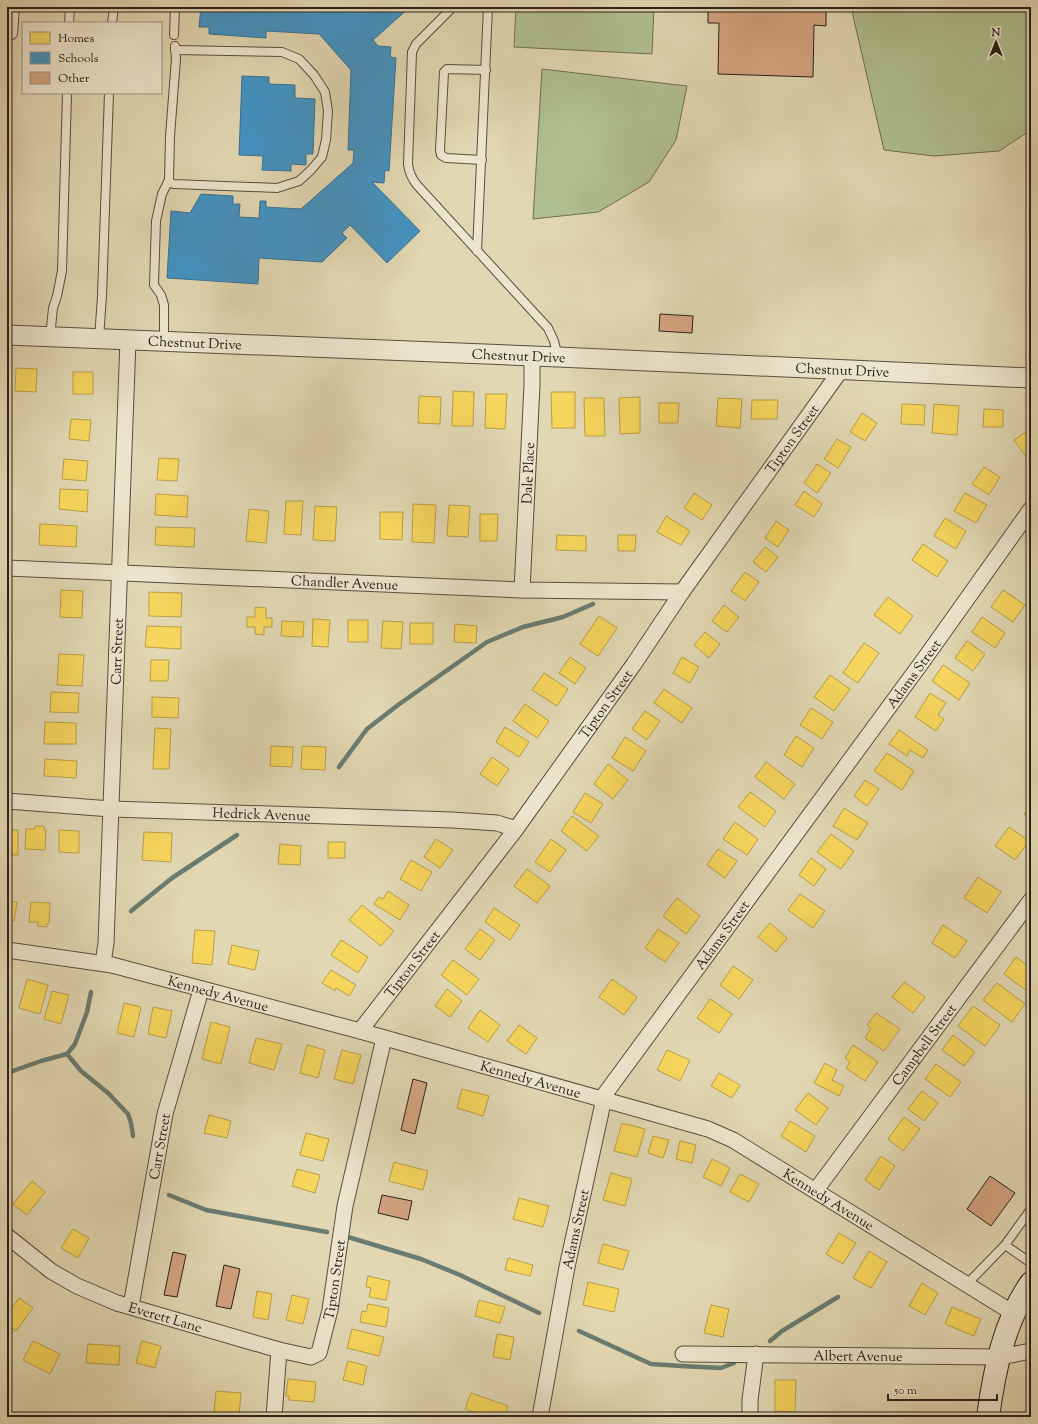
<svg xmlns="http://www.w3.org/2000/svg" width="1038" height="1424" font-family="'Sorts Mill Goudy',serif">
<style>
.green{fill:#b0bf8f;stroke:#6e7054}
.homes{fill:#f6d55c;stroke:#b99f48}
.schools{fill:#4393c3;stroke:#3c7090}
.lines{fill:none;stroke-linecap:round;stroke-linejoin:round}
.stream{stroke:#6a7c70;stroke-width:4.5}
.building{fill:#d3a480;stroke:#2c201a}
.service-casing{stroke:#594e40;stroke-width:10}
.minor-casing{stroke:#594e40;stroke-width:17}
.tertiary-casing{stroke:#594e40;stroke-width:21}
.secondary-casing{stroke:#2c201a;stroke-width:24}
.service{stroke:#ece5cd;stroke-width:8}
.minor{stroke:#ece5cd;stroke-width:15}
.tertiary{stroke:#ece5cd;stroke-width:19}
.secondary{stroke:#ece5cd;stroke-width:22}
.labels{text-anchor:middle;stroke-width:4;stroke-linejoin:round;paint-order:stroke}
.street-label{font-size:14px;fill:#2c201a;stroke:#ece5cd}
</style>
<rect width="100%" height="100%" fill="#e1d7b2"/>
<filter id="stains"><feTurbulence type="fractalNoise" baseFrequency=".005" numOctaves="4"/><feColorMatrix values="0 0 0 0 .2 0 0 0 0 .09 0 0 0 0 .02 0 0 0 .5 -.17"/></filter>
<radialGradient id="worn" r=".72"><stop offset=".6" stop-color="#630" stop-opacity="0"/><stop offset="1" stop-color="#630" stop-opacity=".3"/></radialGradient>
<g class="green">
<polygon points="516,7 654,7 652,54 514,47"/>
<polygon points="851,7 1031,7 1031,130 999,151 934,156 884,150"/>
<polygon points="542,69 687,86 676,140 649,182 598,212 533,219"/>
</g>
<g class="homes">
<polygon points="16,368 37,369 36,392 15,391"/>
<rect x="73" y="372" width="20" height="22"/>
<polygon points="453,391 474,392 473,426 452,426"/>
<polygon points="551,392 575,392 575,428 552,428"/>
<polygon points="486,394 507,394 505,429 485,428"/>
<polygon points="419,396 441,397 440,424 418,423"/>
<polygon points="640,397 640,433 620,434 619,398"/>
<polygon points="584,398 604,398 605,436 585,436"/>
<polygon points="718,398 742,399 740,428 716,426"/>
<polygon points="752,400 778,400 777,419 751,419"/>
<polygon points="659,403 679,403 678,423 659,423"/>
<polygon points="902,404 925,405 924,425 901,424"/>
<polygon points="934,404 959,406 957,435 932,433"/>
<polygon points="984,409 1003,410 1003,427 983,427"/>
<polygon points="862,413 877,423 865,441 850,432"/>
<polygon points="71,419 91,420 89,441 69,439"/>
<polygon points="1031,428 1031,455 1027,458 1014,440"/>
<polygon points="837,439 851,447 838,468 824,459"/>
<polygon points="159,458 179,459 177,481 157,480"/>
<polygon points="64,459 88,461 86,481 62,479"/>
<polygon points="817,464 831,473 817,493 804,483"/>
<polygon points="984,467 1000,477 989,495 972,484"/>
<polygon points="60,489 88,490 87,512 59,509"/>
<polygon points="804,491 822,504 814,517 795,505"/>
<polygon points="694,493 712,505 702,520 684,508"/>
<polygon points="965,493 987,505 976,523 954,511"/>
<polygon points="156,494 188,496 187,517 155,515"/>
<polygon points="286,501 303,501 301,535 284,534"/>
<polygon points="413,504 436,505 434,543 412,542"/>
<polygon points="449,505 470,506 468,537 447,536"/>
<polygon points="315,506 337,507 335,541 313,540"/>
<polygon points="249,509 269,511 266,543 246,541"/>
<polygon points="380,512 403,512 402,540 380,539"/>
<polygon points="480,514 498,514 497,541 480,541"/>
<polygon points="666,516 690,531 681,545 657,532"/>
<polygon points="945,518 966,531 956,549 934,536"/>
<polygon points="776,521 789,530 778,547 765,538"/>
<polygon points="40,524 77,526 76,547 39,545"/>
<polygon points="156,527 195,528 194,547 155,545"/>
<polygon points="557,535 586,536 586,551 556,550"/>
<polygon points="618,535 636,535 635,551 618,551"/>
<polygon points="923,544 948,561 937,577 912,560"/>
<polygon points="765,547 778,557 766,572 753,562"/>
<polygon points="745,572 759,582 745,601 731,591"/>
<polygon points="61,590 83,591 82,618 60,617"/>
<polygon points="1003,590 1025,605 1013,622 991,607"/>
<polygon points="149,592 182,593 181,617 149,616"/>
<polygon points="888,597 913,616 900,634 874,615"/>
<polygon points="724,605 739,617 727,632 712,621"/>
<polygon points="255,607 266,608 266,618 272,618 272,627 264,627 264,635 255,634 255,627 247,627 247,617 255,617"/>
<polygon points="599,616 617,628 598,656 580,644"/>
<polygon points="982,617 1005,633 995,648 972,632"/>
<polygon points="313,619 330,620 328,647 312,646"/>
<rect x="348" y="620" width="20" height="22"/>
<polygon points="282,621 304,622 303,637 281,636"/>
<polygon points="383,621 403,622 401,649 381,648"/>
<rect x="410" y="623" width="23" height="21"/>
<polygon points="455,624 477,626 476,643 454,642"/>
<polygon points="147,626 181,627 181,649 145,647"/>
<polygon points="705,632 720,644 709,658 694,645"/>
<polygon points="967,641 985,654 973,671 955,658"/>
<polygon points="864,643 879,653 858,683 843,673"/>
<polygon points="59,654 84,655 82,686 57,685"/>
<polygon points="570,657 586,668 575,684 559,673"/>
<polygon points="682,657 699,667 690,683 673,673"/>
<polygon points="151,660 169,660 168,681 150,681"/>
<polygon points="943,665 970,683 959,700 932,681"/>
<polygon points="544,673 568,689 557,706 532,690"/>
<polygon points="830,675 850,689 834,711 814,697"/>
<polygon points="664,689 692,708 682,723 654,703"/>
<polygon points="51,692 79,693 78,713 50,712"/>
<polygon points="930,693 946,703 938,715 944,719 936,731 915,717"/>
<polygon points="152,697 179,698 178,718 152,717"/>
<polygon points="525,704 549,721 537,738 513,721"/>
<polygon points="811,708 833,722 822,739 800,725"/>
<polygon points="645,711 660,721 647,740 632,729"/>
<polygon points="45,722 76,723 76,744 44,744"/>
<polygon points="505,727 529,742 519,757 496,742"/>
<polygon points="155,728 171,729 169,769 153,769"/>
<polygon points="899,730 928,750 923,758 910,750 907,756 889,744"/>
<polygon points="796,736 814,748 802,767 784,755"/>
<polygon points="625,737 646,751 633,771 612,758"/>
<polygon points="271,746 293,747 292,767 270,766"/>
<polygon points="302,746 326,747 325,770 301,769"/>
<polygon points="887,753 914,771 902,790 874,771"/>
<polygon points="492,757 509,769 497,786 480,774"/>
<polygon points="45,759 77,761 76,778 44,776"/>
<polygon points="766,762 795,784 784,799 755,777"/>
<polygon points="608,764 628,780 613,799 594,784"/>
<polygon points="865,780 879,789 867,806 854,796"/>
<polygon points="750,792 776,811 765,827 738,807"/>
<polygon points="585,793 603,804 591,823 573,812"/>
<polygon points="1031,806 1031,821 1024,814"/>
<polygon points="844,808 868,823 857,840 833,826"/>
<polygon points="572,816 599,836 587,851 561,831"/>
<polygon points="735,822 758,839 747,855 723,839"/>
<polygon points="35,826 44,826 44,830 46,830 45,850 25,849 26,829 35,829"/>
<polygon points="1009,827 1029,841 1015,860 995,846"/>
<rect x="7" y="830" width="11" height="25"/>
<polygon points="59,830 79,831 79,853 59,852"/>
<polygon points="144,832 172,833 171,862 142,860"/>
<polygon points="831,834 854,851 841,869 817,852"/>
<polygon points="436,839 453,850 440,868 424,857"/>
<polygon points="551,839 566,850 550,872 535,862"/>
<rect x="328" y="842" width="17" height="16"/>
<polygon points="280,844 301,846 300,865 278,864"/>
<polygon points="718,849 737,861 725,878 707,865"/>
<polygon points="811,858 826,869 814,886 799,875"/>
<polygon points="411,860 432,872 421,891 400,879"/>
<polygon points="527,869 550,886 537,903 514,886"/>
<polygon points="978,877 1001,892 987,913 964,898"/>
<polygon points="388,891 409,905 400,920 374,904 379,897 383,899"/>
<polygon points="800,894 825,911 813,928 788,910"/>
<polygon points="677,898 700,916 686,934 663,916"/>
<polygon points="7,900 17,902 14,921 7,919"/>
<polygon points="31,902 50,903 49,923 47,923 47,927 38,926 38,922 29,922"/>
<polygon points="362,905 394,931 381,946 349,920"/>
<polygon points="494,908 520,925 510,940 485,922"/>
<polygon points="770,923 787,938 776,952 758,937"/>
<polygon points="943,925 967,941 955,958 932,943"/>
<polygon points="480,929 495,940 480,960 465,949"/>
<polygon points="658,929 679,943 665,962 645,948"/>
<polygon points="195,930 215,931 212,965 192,963"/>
<polygon points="341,940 368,957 358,973 331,955"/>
<polygon points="232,945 259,951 255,970 228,964"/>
<polygon points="1016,957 1031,968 1031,994 1004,974"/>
<polygon points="453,960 479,979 467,995 441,975"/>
<polygon points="733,966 753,980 739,999 720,985"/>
<polygon points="331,970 356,985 349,996 336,988 335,991 322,983"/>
<polygon points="27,979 48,985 40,1014 19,1008"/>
<polygon points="612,979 637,997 624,1015 599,997"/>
<polygon points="904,982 925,997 913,1013 892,997"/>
<polygon points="997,983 1025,1004 1012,1022 983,1000"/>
<polygon points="447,989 462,1001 450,1017 435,1006"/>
<polygon points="52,991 69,995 61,1024 44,1019"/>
<polygon points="710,999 732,1014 719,1033 697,1018"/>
<polygon points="124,1003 141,1007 134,1037 117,1033"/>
<polygon points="973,1006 1000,1025 985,1046 958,1026"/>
<polygon points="153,1007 172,1011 166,1038 148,1034"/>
<polygon points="480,1010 500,1025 488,1042 468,1028"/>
<polygon points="876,1013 900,1029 884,1051 865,1038 871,1028 867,1025"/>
<polygon points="211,1022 230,1027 221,1064 202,1059"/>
<polygon points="519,1025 537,1038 526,1054 507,1041"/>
<polygon points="953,1035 975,1052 964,1066 942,1050"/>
<polygon points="256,1038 282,1044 274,1070 249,1063"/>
<polygon points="307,1045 325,1050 318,1078 300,1073"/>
<polygon points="853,1045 878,1062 865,1081 846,1068 850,1062 845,1058"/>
<polygon points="342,1050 361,1055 353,1084 334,1079"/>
<polygon points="667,1050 690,1060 680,1081 657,1070"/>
<polygon points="825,1063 837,1070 832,1080 844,1086 839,1096 814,1083"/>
<polygon points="936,1064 961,1082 950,1097 925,1079"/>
<polygon points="719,1073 740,1085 732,1098 711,1086"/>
<polygon points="462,1089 489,1096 483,1116 457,1108"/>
<polygon points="922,1091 938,1103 924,1121 908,1109"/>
<polygon points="808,1093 828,1108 816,1125 795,1110"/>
<polygon points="209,1115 231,1121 227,1138 204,1133"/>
<polygon points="904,1117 920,1129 903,1151 888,1139"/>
<polygon points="790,1121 815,1136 806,1152 781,1136"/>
<polygon points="622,1123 645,1129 637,1157 614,1151"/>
<polygon points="306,1133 329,1139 323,1161 300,1155"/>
<polygon points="653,1136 669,1140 663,1158 648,1153"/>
<polygon points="680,1141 696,1145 692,1163 676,1159"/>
<polygon points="881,1156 895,1166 879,1190 865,1180"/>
<polygon points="712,1159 730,1168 721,1186 703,1177"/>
<polygon points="394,1162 428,1171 423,1190 389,1181"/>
<polygon points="297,1169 320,1175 315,1193 292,1186"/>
<polygon points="611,1173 632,1179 625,1206 603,1200"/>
<polygon points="740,1174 759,1184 749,1202 730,1192"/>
<polygon points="32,1181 45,1192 27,1215 13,1204"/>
<polygon points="519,1198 549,1206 543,1227 513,1219"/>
<polygon points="73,1229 89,1238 78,1258 61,1248"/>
<polygon points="839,1233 856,1243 843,1264 826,1254"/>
<polygon points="603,1244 629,1251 623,1270 598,1263"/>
<polygon points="869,1251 887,1262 871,1288 853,1278"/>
<polygon points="508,1258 533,1265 530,1276 505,1270"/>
<polygon points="368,1276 390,1281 386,1300 369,1297 371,1288 366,1287"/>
<polygon points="588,1282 619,1289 614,1312 583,1305"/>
<polygon points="922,1283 938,1293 925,1315 909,1306"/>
<polygon points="257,1291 272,1294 268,1320 253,1317"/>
<polygon points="292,1295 309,1299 303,1324 286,1320"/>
<polygon points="19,1298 33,1308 16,1331 7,1324 7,1315"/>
<polygon points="479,1300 505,1307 500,1323 475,1316"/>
<polygon points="368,1304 389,1308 386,1327 360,1322 362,1311 366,1312"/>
<polygon points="711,1305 729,1309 723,1337 704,1333"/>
<polygon points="952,1307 981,1319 974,1336 945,1324"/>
<polygon points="352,1329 384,1337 379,1356 347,1348"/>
<polygon points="497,1334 514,1337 510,1360 493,1357"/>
<polygon points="33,1341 60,1354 50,1374 23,1360"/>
<polygon points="142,1341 161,1346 155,1368 136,1363"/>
<polygon points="88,1344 120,1346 119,1365 86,1363"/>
<polygon points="348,1361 367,1366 363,1385 343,1380"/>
<polygon points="288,1379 316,1382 314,1402 289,1400 289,1396 286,1396"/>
<polygon points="775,1380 796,1380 795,1412 775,1411"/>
<polygon points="216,1391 241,1393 239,1415 214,1413"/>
<polygon points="471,1393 508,1406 504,1417 490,1417 465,1409"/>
</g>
<g class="schools">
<polygon points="201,7 347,7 347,9 349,7 410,7 373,40 378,46 391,47 390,57 396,58 389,171 385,170 384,183 372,182 420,231 387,263 350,225 342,233 347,238 322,262 259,258 258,284 167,278 171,211 190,213 201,194 233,196 233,204 240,204 239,217 259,218 260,201 266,201 266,207 301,209 353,163 354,150 348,150 351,70 319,34 266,31 266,38 209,34 209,27 199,27"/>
<polygon points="242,76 269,77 269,84 295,85 295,98 315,99 313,154 306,154 306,165 291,164 291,171 262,170 263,156 239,155"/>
</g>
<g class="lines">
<g class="stream">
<polyline points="339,767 367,729 398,705 487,642 523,627 563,617 593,604"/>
<polyline points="131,911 172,878 237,835"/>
<polyline points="67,1054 81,1071 108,1093 128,1114 131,1123 133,1136"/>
<polyline points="7,1073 41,1061 67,1054 75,1044 87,1012 91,992"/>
<polyline points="169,1195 206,1210 327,1232"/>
<polyline points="348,1237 421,1259 460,1275 539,1313"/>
<polyline points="579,1331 651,1364 681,1366 721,1368 734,1363"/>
<polyline points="770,1341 782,1331 838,1297"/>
</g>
</g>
<g class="building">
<polygon points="708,7 826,7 826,26 814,25 813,77 718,74 719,23 708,23"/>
<polygon points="660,314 693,316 692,333 659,331"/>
<polygon points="413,1079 427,1083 415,1134 401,1130"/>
<polygon points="990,1176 1015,1193 991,1226 967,1209"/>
<polygon points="382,1195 412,1201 408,1220 378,1213"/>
<polygon points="173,1252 186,1255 177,1297 164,1295"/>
<polygon points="224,1265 240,1269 231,1309 216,1306"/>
</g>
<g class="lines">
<g class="service-casing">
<g id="service">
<path d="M 453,7 L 416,44 L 412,52 L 408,164 C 409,173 412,179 417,185 L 548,328 L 554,341 L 558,357"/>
<polyline points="69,23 70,7"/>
<polyline points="112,23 114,7"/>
<polyline points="174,35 175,7"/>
<polyline points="7,38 13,34 15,7"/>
<polyline points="482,160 446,158 441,155 440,150 444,72 447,69 486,70"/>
<polyline points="168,182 174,184 277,188 299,181 311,170 322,157 326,140 328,111 325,92 314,75 299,59 282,52 175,50"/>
<polyline points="477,251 488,7"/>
<polyline points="50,337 53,308 57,296 62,271 67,93"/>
<polyline points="99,339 102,296 109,93"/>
<polyline points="164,341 164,305 161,295 154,285 156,221 162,194 169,180 170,136 176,59 175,46"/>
<polyline points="1005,1245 1031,1263"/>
<polyline points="967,1284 1005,1245 1031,1209"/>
</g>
</g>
<g class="minor-casing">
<g id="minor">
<path id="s1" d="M 7,568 L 522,590 L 682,592"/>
<path id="s2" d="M 522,590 L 532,385 L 532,356"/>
<path id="s3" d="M 7,801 L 111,809 L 452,820 L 497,823 L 516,829"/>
<path id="s4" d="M 7,950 L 112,965 L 360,1031 L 708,1129 L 733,1140 L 1013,1313"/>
<path id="s5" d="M 103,963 L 106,943 L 128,340"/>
<path id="s6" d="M 360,1031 L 516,829 L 634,664 L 682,592 L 841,370"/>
<path id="s7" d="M 816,1190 L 1031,900"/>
<path id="s8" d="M 7,1236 L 51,1271 L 77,1286 L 117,1303 L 279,1350 L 311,1357 L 319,1353 L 330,1310 L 345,1206 L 384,1038"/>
<path id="s9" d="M 131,1306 L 165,1114 L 201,990"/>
<path id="s10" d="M 683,1354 L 1000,1357 L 1031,1351"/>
<polyline points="274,1417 279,1350"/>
<path id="s11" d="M 540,1417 L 567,1267 L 605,1094 L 925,658 L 1031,509"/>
<polyline points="750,1417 750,1400 756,1354"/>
</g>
</g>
<g class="tertiary-casing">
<g id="tertiary">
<path id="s12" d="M 7,335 L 558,357 L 1031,378"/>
</g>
</g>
<g class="secondary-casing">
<path id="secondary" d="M 988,1417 C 994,1372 1004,1321 1031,1283"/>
</g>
<use href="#service" class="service"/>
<use href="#minor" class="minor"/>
<use href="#tertiary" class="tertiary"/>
<use href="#secondary" class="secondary"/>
</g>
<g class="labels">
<g class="street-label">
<text dy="5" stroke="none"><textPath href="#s12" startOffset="188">Chestnut Drive</textPath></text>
<text dy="5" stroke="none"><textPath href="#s12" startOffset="512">Chestnut Drive</textPath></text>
<text dy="5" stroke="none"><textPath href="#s12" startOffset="836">Chestnut Drive</textPath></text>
<text dy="5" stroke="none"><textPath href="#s6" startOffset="733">Tipton Street</textPath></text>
<text dy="5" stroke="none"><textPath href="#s2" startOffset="117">Dale Place</textPath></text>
<text dy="5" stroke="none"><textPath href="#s1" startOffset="338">Chandler Avenue</textPath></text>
<text dy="5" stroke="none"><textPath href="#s5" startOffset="312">Carr Street</textPath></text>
<text dy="5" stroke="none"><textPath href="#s11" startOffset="851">Adams Street</textPath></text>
<text dy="5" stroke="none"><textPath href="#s6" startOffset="409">Tipton Street</textPath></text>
<text dy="5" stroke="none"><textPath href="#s3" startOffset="255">Hedrick Avenue</textPath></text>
<text dy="5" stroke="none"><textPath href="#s11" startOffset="527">Adams Street</textPath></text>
<text dy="5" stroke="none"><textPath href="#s6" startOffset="85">Tipton Street</textPath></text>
<text dy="5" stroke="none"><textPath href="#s4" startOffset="216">Kennedy Avenue</textPath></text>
<text dy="5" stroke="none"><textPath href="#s7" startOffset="181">Campbell Street</textPath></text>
<text dy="5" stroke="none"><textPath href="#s4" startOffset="540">Kennedy Avenue</textPath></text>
<text dy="5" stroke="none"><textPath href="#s9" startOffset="162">Carr Street</textPath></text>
<text dy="5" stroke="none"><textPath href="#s4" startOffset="864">Kennedy Avenue</textPath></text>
<text dy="5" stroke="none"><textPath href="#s11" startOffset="191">Adams Street</textPath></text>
<text dy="5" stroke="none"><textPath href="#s8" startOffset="415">Tipton Street</textPath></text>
<text dy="5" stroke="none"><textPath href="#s8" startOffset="180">Everett Lane</textPath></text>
<text dy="5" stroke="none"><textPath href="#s10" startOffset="175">Albert Avenue</textPath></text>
</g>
</g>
<rect width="1038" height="1424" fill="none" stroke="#e1d7b2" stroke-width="24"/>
<rect x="8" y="8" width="1022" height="1408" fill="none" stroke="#2c201a" stroke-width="2"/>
<rect x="12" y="12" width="1014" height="1400" fill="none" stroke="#2c201a"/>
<rect x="22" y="22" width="140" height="72" fill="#ece5cd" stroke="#9f9685"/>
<rect x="30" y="32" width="20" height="12" fill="#f6d55c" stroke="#9f9685"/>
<text x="58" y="42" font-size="12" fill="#2c201a">Homes</text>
<rect x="30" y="52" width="20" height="12" fill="#4393c3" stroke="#9f9685"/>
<text x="58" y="62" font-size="12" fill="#2c201a">Schools</text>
<rect x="30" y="72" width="20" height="12" fill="#d3a480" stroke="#9f9685"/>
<text x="58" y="82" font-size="12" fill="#2c201a">Other</text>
<g transform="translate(996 42)" stroke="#ece5cd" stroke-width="3" paint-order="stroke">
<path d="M0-3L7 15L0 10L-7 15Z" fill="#2c201a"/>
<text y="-6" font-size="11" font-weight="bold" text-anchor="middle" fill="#2c201a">N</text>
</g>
<path d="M888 1394v6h109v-6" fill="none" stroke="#2c201a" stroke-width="2"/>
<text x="894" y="1394" font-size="12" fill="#2c201a" stroke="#ece5cd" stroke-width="3" paint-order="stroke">50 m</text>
<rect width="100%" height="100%" filter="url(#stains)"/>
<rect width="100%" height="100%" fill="url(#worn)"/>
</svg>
